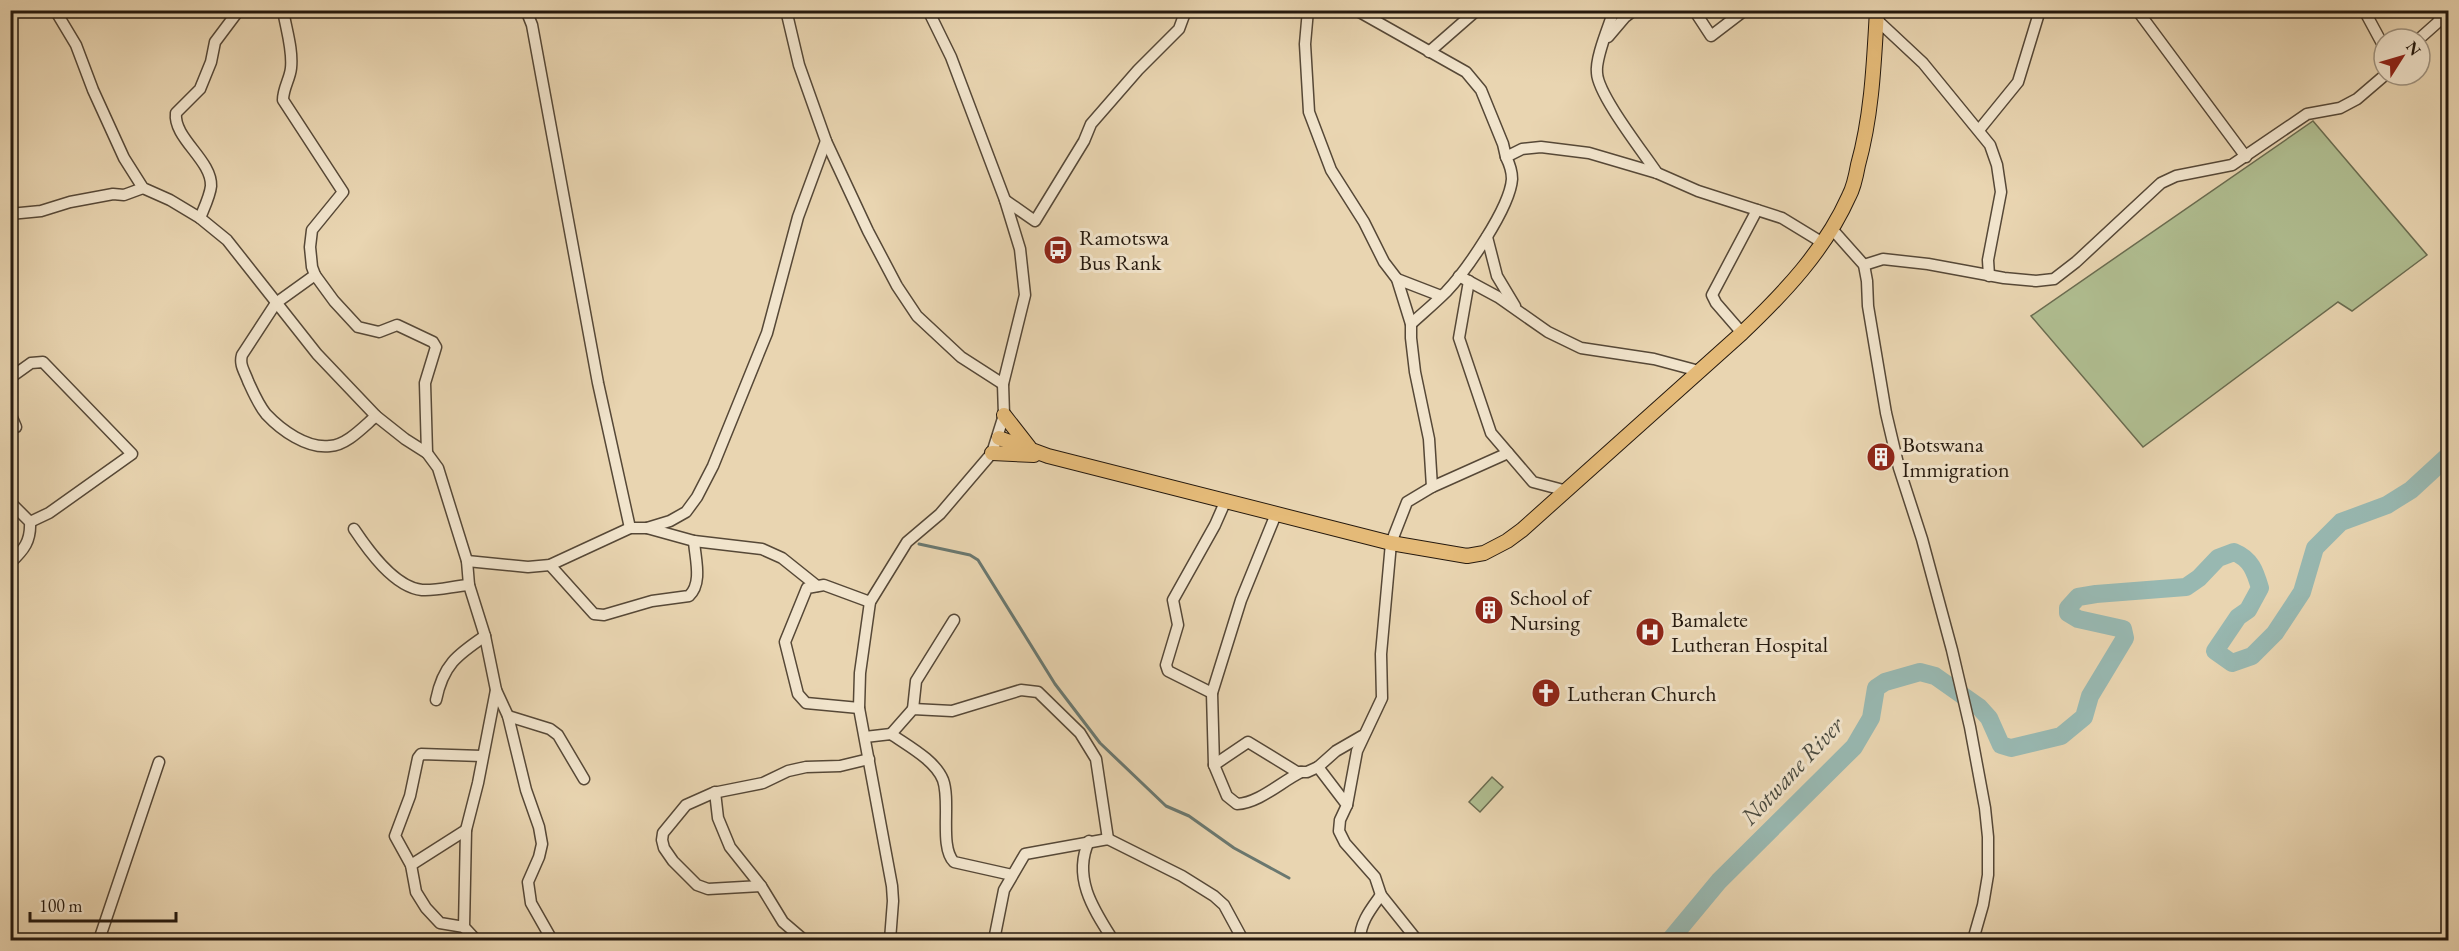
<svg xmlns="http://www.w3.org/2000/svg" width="2459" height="951" font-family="'EB Garamond',serif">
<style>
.green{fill:#b0be91;stroke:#6a6c50;stroke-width:1.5}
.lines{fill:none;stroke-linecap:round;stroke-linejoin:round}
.stream{stroke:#6a7870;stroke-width:3}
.river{stroke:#98b8b1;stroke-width:18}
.minor-casing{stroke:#564837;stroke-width:13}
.major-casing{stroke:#25190e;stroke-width:16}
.minor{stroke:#f1e4cc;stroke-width:10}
.major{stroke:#e4ba78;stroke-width:14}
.labels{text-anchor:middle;stroke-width:6;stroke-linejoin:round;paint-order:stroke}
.poi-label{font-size:22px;fill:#25190e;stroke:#f1e4cc;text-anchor:start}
.water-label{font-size:24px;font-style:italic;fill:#48493f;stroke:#f1e4cc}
</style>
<rect width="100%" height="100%" fill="#e9d5b1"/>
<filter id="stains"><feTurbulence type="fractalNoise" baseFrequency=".00333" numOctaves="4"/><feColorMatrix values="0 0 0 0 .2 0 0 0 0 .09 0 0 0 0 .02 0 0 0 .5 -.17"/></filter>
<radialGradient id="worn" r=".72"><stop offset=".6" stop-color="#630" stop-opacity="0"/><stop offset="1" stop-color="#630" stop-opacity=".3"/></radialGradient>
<g class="green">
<polygon points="2313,121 2427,255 2352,311 2338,302 2143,447 2031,316"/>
<polygon points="1492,777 1503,787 1480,812 1469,802"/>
</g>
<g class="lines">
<polyline class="stream" points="919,544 970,555 978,560 1055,684 1100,743 1166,806 1189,816 1234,848 1289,878"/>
<path class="river" d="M 1670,940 L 1719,881 L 1854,747 L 1871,718 L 1876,688 L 1885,682 L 1920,672 L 1935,676 L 1979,707 L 1989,718 L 2001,745 L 2011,748 L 2061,736 L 2084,717 L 2090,696 L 2125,638 L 2123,629 L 2078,619 L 2068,613 L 2068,608 L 2078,597 L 2096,594 L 2186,587 L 2199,578 L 2218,558 L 2234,552 C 2251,559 2255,571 2260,588 L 2248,610 L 2238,617 L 2215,651 L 2232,663 L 2252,656 L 2275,633 L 2302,592 L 2315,548 L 2341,522 L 2387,505 L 2411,490 L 2448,456"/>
<g class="minor-casing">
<g id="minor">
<polyline points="55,10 76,45 93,90 124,158 143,188 170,200 200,218 227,240 317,354 376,416 405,439 427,453 438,468 467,561 469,585 485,636 496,690 478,783 466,830 464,927 476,940"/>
<path d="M 283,10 C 286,29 293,49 291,68 C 290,79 283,88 283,100 L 343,192 L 312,230 L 310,247 L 312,267 L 315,275 L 334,301 L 358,327 L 379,332 L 397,325 L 433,342 L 436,347 L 425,383 L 427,453"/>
<polyline points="526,10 532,25 598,383 630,528"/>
<polyline points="786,10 799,65 826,141 868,231 897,286 917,316 961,357 1003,384"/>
<polyline points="1308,10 1305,44 1309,112 1331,170 1364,222 1384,262 1397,279 1411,324 1411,338 1415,372 1429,439 1432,487"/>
<polyline points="1356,10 1466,72 1481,90 1503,144 1506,157 1522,149 1541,147 1589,153 1657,173 1698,191 1782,218 1823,243"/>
<path d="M 1614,10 C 1609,26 1595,58 1597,73 C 1598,95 1643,152 1657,173"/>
<polyline points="1694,10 1711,36 1745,10"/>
<polyline points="2137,10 2246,157"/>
<polyline points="2364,10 2384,47"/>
<polyline points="1877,20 1923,63 1990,145 1997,165 2001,192 1988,260 1989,276"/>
<polyline points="1608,37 1625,17 1634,10"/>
<polyline points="2419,39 2437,23 2446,10"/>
<polyline points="1429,52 1477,10"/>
<polyline points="1979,130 2018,82 2040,10"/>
<polyline points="1005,200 1035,221 1084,141 1091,124 1138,70 1179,29 1186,10"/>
<polyline points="10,214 41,211 70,202 113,194 124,195 143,188"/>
<path d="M 200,218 C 204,208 210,196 211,186 C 212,160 173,138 176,113 L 200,89 L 211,62 L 215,42 L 239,10"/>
<polyline points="1832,229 1864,265 1867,281 1868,306 1886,413 1899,468 1922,539 1952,650 1970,727 1985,808 1988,837 1988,875 1983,905 1973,940"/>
<polyline points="1487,237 1497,276 1515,306"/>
<polyline points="1864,265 1883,259 1928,264 2004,278 2036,281 2054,279 2076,262 2161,183 2176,176 2232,165 2307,114 2340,108 2357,99 2385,75"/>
<path d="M 315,275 L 276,303 L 242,355 C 239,365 245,372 248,381 C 253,392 258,404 266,414 C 281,430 307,449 330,446 C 347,445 363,427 376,416"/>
<polyline points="1459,276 1498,297 1548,332 1581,348 1654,359 1699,371"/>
<polyline points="1397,279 1441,296"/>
<polyline points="1469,281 1459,338 1491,433 1533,482 1567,491"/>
<path d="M 1411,324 C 1423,313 1435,303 1446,292 C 1466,271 1510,208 1512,179 C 1512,171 1510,165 1506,157"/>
<polyline points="1742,333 1716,303 1712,295 1757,210"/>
<polyline points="10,378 31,363 43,362 132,454 49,513 30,522"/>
<polyline points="10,413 16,427"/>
<path d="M 10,502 L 30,522 C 31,541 24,550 10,563"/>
<path d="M 1276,514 L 1241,600 L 1212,693 L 1214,765 L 1227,796 L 1237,804 C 1259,803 1281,782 1301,772"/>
<polyline points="647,528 670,521 686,512 697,497 713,466 767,333 798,217 826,141"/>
<path d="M 354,529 C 368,550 394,587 422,590 C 437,591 454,586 469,585"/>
<polyline points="467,561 528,567 550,565 630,528 647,528 694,541 762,549 782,558 817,586"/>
<path d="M 550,565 L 594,614 L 604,615 L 652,601 L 689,596 C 703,583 695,558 694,541"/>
<polyline points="496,690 508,716 526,790 539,827 542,844 539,857 528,882 531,903 552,940"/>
<polyline points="1212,693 1168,671 1166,665 1178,625 1173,600 1215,525 1226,500"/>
<path d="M 436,700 C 443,665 457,655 485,636"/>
<polyline points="859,708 806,703 798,694 785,642 807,588 824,585 870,602"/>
<polyline points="913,709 916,681 954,620"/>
<polyline points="508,716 550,729 558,735 584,779"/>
<polyline points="891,734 913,709 952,711 1021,690 1038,692 1080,733 1096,759 1108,839"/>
<path d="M 865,737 L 891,734 C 908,746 935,760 943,780 C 951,802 939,847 954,862 L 1012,875"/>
<polyline points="1214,765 1248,742 1297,772 1307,772 1318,767 1347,805 1340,820 1339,831 1345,843 1375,877 1381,895 1417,940"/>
<polyline points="1318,767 1336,751 1362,736"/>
<polyline points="715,792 718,818 730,847 761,886 783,922 804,940"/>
<polyline points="1347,805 1357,751 1382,698 1381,654 1391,543 1407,502 1432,487 1508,453"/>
<path d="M 1089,841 C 1072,878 1094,910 1113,940"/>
<polyline points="411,865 466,830"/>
<polyline points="761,886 708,889 697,885 673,861 664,848 662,840 663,833 686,805 713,793 763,783 788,771 806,767 840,766 869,759"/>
<polyline points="464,927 440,923 426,908 416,892 411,865 395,836 410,796 418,758 421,754 482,756"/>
<polyline points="10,938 16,940"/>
<polyline points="99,940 159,762"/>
<polyline points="890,940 893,901 892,886 859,708 860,673 870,602 907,542 940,514 992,453 1004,415 1003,384 1025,295 1020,249 1005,200 951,57 928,10"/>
<polyline points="994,940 1004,890 1025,854 1108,839 1182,876 1214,896 1224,905 1243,940"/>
<path d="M 1360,940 C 1360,922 1371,909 1381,895"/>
</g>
</g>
<g class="major-casing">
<g id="major">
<polyline points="1004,415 1029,447"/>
<path d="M 999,438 L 1048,456 L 1391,543 L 1467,556 L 1484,553 L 1507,541 L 1522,530 L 1742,333 C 1784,293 1825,250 1849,196 C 1854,187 1856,176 1858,165 C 1872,115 1874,62 1877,10"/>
<polyline points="992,453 1034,455"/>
</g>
</g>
<use href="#minor" class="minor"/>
<use href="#major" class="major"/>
</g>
<defs>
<g id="bus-disc" transform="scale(1.5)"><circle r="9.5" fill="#8f2418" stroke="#f1e4cc"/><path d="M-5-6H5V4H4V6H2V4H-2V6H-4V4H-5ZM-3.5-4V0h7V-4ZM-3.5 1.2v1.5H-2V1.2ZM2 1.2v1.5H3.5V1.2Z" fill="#fff"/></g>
<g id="building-disc" transform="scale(1.5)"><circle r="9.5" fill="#8f2418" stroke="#f1e4cc"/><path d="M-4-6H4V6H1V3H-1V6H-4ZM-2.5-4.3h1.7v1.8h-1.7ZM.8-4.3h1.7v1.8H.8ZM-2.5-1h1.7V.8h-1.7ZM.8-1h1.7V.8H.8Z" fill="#fff"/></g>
<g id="hospital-disc" transform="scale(1.5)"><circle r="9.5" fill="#8f2418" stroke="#f1e4cc"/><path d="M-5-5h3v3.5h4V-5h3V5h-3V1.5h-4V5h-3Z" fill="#fff"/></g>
<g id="church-disc" transform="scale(1.5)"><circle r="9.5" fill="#8f2418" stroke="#f1e4cc"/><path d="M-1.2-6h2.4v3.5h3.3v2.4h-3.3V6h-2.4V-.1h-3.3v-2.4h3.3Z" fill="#fff"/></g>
</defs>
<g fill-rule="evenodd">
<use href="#bus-disc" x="1058" y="250"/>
<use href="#building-disc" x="1881" y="457"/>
<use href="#building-disc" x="1489" y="610"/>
<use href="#hospital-disc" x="1650" y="632"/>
<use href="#church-disc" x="1546" y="693"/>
</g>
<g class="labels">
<g class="poi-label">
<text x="1079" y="245">Ramotswa<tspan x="1079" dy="25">Bus Rank</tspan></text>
<text x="1902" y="452">Botswana<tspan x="1902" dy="25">Immigration</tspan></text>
<text x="1510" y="605">School of<tspan x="1510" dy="25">Nursing</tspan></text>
<text x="1671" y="627">Bamalete<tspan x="1671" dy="25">Lutheran Hospital</tspan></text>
<text x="1567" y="701">Lutheran Church</text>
</g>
<g class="water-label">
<text transform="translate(1792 771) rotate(-47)" y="8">Notwane River</text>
</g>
</g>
<rect width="2459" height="951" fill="none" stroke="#e9d5b1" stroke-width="36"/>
<rect x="12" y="12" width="2435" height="927" fill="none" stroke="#25190e" stroke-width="3"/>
<rect x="18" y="18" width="2423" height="915" fill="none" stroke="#25190e" stroke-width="1.5"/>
<g transform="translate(2402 57) rotate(53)"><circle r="28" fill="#f1e4cc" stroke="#9f9380" stroke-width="1.5"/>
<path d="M0-4.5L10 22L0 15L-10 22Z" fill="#8f2418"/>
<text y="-9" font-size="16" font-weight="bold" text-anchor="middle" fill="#25190e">N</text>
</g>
<path d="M30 912v9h146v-9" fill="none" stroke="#25190e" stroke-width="3"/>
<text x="39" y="912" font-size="18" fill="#25190e" stroke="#f1e4cc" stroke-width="4.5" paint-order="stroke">100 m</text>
<rect width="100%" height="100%" filter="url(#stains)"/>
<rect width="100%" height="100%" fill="url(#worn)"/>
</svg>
